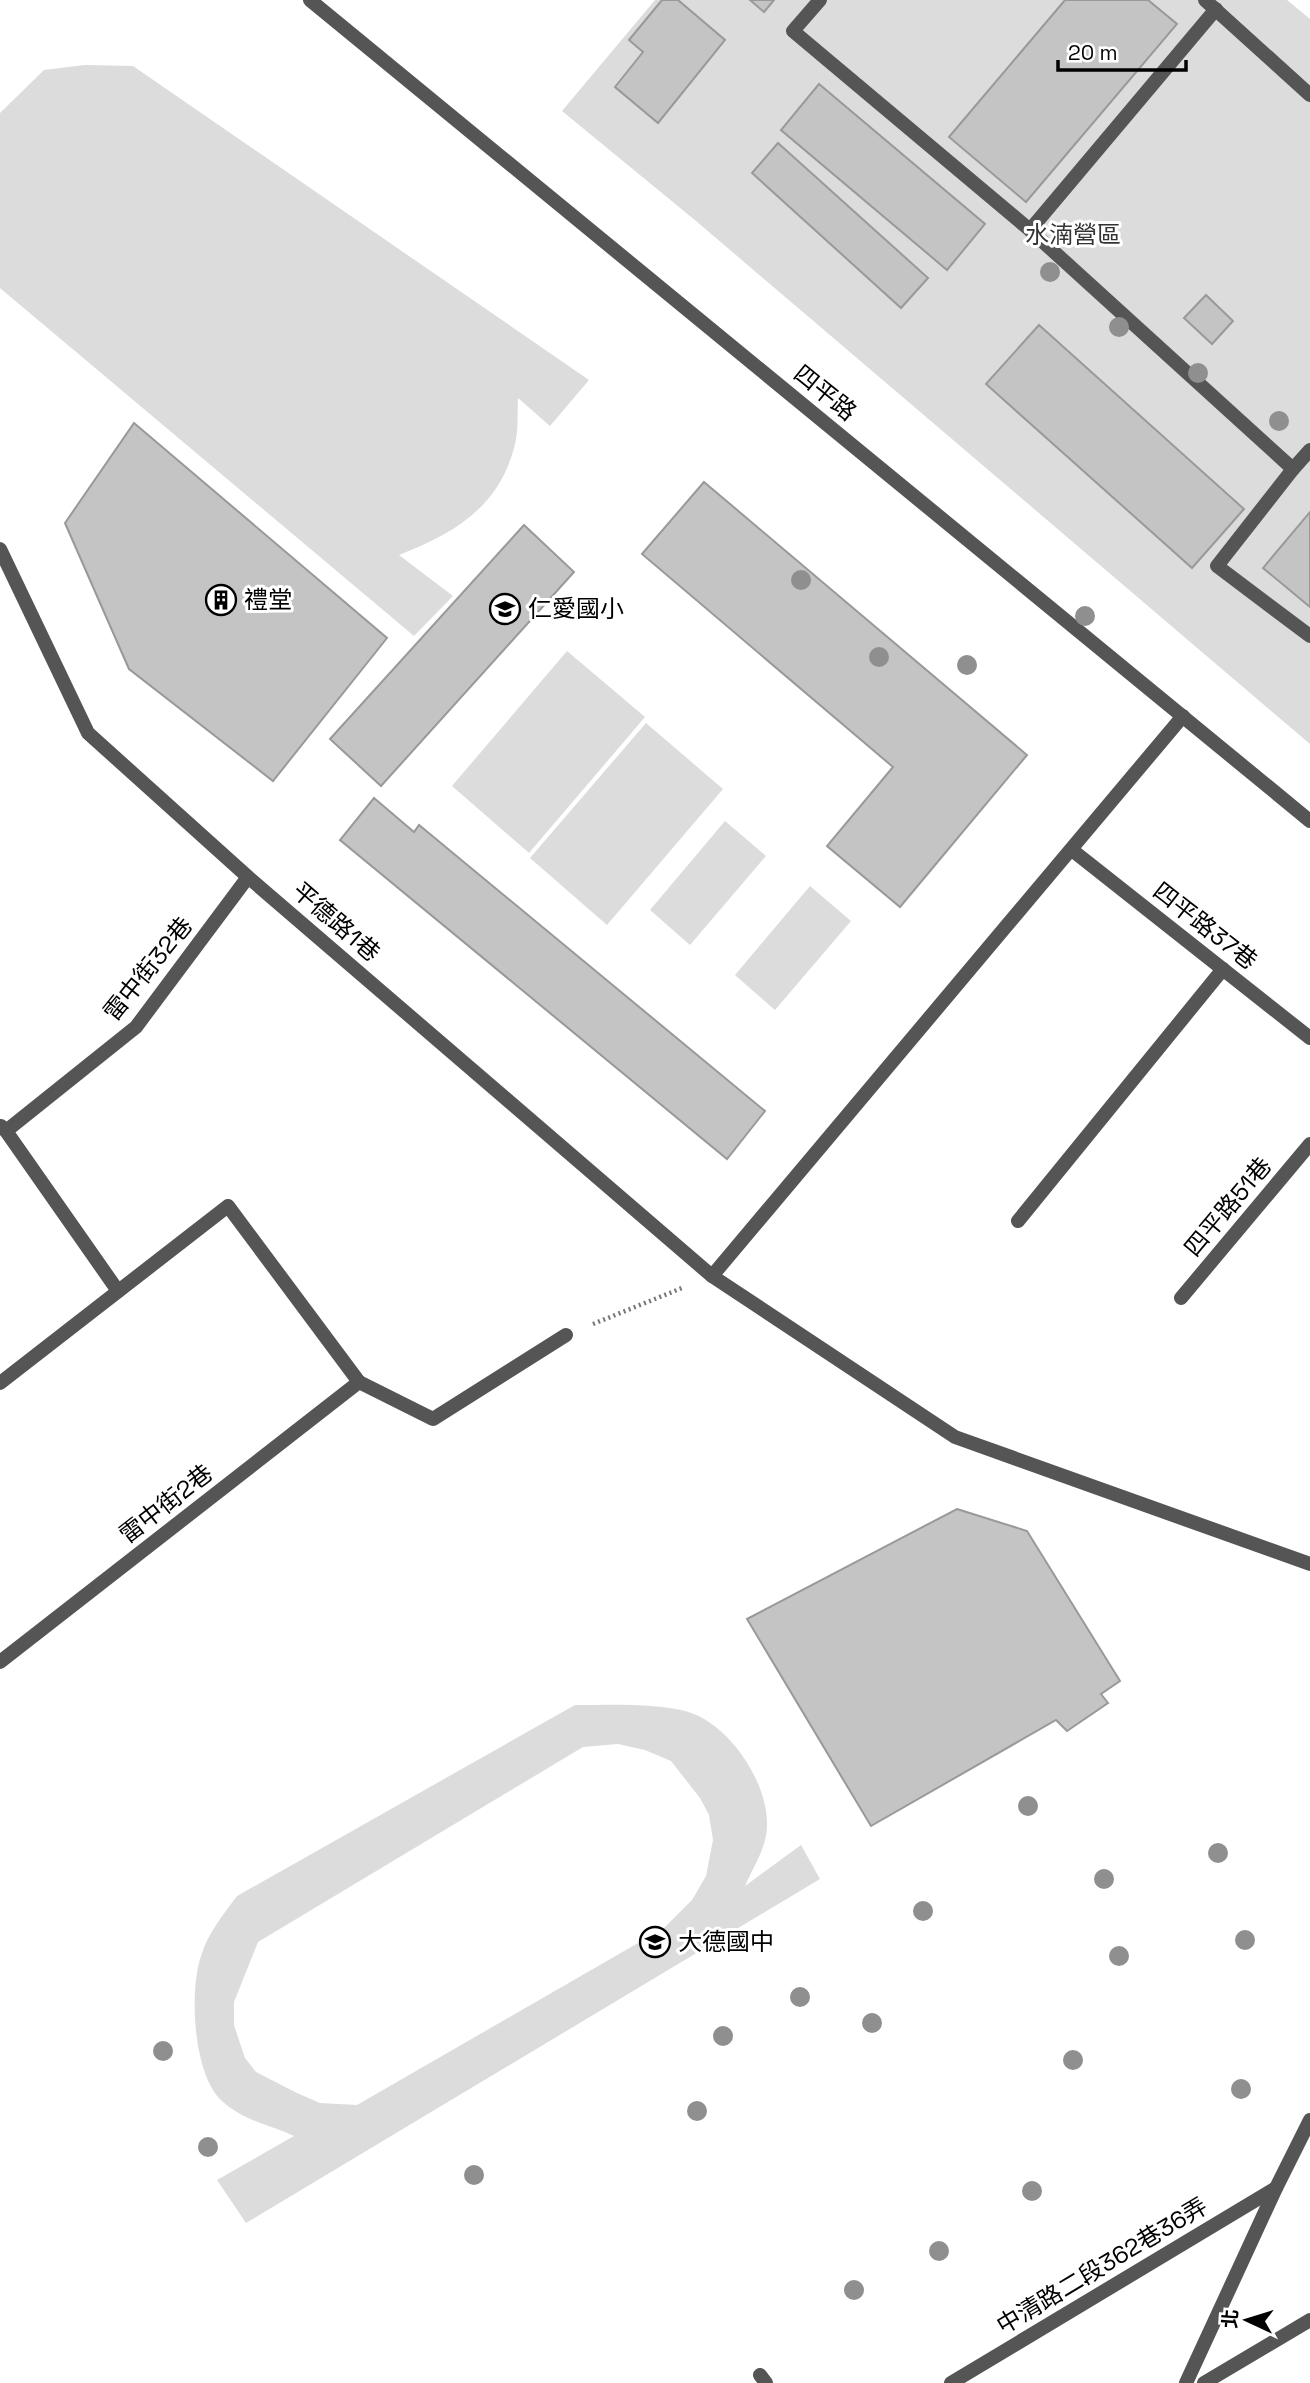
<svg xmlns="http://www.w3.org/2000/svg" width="1310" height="2383" font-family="'Space Grotesk','Noto Sans TC',sans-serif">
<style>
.green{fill:#dcdcdc;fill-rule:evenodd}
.building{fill:#c4c4c4;stroke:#999;stroke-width:2}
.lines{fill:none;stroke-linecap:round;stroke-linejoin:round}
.path{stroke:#777;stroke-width:4.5;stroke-dasharray:2 3.5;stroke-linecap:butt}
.lane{stroke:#555;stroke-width:14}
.street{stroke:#555;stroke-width:14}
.tree{fill:#8f8f8f}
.labels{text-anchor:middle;stroke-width:6;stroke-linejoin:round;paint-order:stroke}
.park-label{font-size:24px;fill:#333;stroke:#fff}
.street-label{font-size:24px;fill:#000;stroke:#fff}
.poi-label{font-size:24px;fill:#000;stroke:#fff;text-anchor:start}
</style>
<rect width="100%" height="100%" fill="#fff"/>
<g class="green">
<polygon points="655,0 1287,0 1310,19 1310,744 696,221 562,111"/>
<path d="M 85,65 L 133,66 L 589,380 L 550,426 L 518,398 C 517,414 519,432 514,448 C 498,508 453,534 399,555 L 453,596 L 414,636 L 0,288 L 0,113 L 44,70 Z"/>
<polygon points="567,651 645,717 529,853 452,786"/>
<polygon points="646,723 723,789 607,925 530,858"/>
<polygon points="725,821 766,856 690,945 650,910"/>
<polygon points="810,886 851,921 775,1010 735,975"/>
<path d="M 575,1705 C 609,1705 647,1703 681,1710 C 727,1719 769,1782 767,1827 C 766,1849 753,1867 745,1886 L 801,1845 L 820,1879 L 246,2223 L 217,2180 L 294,2136 C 268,2124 244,2121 222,2101 C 193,2075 189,1991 201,1956 C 208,1933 223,1915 237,1896 ZM 618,1744 L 645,1750 L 671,1761 L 700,1798 L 709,1815 L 713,1840 L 706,1876 L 692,1900 L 664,1928 L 357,2105 L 320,2103 L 297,2093 L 256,2072 L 245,2058 L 234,2025 L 234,2002 L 258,1942 L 583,1747 Z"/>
</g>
<g class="building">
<polygon points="662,0 678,0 725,40 658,123 615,87 643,52 629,40"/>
<polygon points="750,0 774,0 764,12"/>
<polygon points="1065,0 1148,0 1177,24 1026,202 949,137"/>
<polygon points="819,84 985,224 947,270 781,130"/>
<polygon points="778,143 928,278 901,308 752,173"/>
<polygon points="1206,295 1233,321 1212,344 1184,318"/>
<polygon points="1039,325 1244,509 1192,568 986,384"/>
<polygon points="134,423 387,638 273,781 129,669 65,523"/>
<polygon points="704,482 1027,755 900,907 827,846 893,767 642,554"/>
<polygon points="1310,512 1310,607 1263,568"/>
<polygon points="524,525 574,572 381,786 330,739"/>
<polygon points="374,798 414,832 419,825 765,1111 727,1159 340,840"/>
<polygon points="957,1509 1027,1531 1120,1681 1101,1694 1108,1703 1067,1731 1056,1720 871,1826 747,1619"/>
</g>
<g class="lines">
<polyline class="path" points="593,1324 682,1288"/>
<g class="lane">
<polyline points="820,0 793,31 1030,230 1293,469 1310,450"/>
<polyline points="1205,0 1310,95"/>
<polyline points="1030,230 1216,9"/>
<polyline points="1293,469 1217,566 1310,636"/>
<polyline points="1183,716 712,1276 955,1437 1310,1564"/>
<polyline points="1072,850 1310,1038"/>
<polyline points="1018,1221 1223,969"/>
</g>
<g class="street">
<polyline points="310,0 1310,821"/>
<polyline points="0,549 88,733 248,877 712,1276"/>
<polyline points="1,1126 6,1131 118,1291"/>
<polyline points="6,1131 136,1027 248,877"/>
<polyline points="1181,1298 1310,1144"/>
<polyline points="0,1383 228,1206 359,1382"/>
<polyline points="0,1662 359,1382 433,1419 566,1335"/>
<polyline points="760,2375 766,2383"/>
<polyline points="951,2383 1276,2188"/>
<polyline points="1186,2383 1276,2188 1310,2120"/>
<polyline points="1204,2383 1310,2320"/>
</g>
</g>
<g class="tree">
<circle cx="1050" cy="272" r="10"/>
<circle cx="1119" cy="327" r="10"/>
<circle cx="1198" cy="373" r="10"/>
<circle cx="1279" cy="421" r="10"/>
<circle cx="801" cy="580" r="10"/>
<circle cx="1085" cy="616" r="10"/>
<circle cx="879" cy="657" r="10"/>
<circle cx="967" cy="665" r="10"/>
<circle cx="1028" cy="1806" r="10"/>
<circle cx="1218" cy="1853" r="10"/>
<circle cx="1104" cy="1879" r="10"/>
<circle cx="923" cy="1911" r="10"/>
<circle cx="1245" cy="1940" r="10"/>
<circle cx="1119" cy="1956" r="10"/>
<circle cx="800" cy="1997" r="10"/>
<circle cx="872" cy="2023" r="10"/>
<circle cx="723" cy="2036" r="10"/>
<circle cx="163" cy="2051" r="10"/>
<circle cx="1073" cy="2060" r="10"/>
<circle cx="1241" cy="2089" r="10"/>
<circle cx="697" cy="2111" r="10"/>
<circle cx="208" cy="2147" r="10"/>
<circle cx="474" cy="2175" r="10"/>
<circle cx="1032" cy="2191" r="10"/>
<circle cx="939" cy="2251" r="10"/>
<circle cx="854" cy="2290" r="10"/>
</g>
<defs>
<g id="building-ring" transform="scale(1.575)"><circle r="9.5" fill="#fff" stroke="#000" stroke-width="1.5"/><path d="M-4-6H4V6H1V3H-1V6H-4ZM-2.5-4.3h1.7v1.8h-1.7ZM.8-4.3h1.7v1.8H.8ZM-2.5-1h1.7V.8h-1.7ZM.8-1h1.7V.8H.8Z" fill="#000"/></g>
<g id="school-ring" transform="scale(1.575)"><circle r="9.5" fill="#fff" stroke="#000" stroke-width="1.5"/><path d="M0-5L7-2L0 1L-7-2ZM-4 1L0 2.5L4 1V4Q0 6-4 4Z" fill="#000"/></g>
</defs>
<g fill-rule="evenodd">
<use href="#building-ring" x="221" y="600"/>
<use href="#school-ring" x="505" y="609"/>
<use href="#school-ring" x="655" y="1942"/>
</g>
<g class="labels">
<g class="park-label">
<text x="1073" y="243">水湳營區</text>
</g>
<g class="street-label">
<text transform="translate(825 393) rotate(39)" y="8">四平路</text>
<text transform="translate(336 922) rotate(41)" y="8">平德路1巷</text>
<text transform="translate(1205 926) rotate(38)" y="8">四平路37巷</text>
<text transform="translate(148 969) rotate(-51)" y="8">雷中街32巷</text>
<text transform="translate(1228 1207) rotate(-50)" y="8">四平路51巷</text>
<text transform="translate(166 1504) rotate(-38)" y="8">雷中街2巷</text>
<text transform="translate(1102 2266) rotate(-31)" y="8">中清路二段362巷36弄</text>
</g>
<g class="poi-label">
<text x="244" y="608">禮堂</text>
<text x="528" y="617">仁愛國小</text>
<text x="678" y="1950">大德國中</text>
</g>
</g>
<g transform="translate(1247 2320) rotate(274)" stroke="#ffffff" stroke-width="5" paint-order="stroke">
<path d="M0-5L12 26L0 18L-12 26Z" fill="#000000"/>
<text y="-10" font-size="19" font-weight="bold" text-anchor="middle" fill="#000000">北</text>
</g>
<path d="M1058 60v10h128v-10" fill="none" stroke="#000000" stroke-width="3.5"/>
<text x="1068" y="60" font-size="21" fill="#000000" stroke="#ffffff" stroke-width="5" paint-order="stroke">20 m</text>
</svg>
